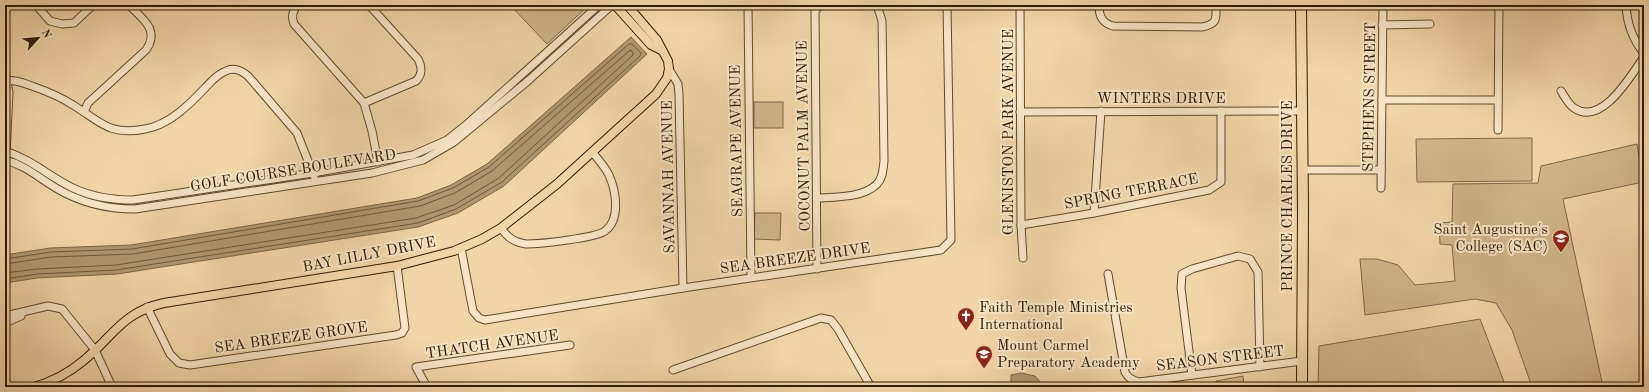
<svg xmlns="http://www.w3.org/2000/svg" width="1649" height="392" font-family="'Old Standard TT',serif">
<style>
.green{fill:#d0b58b;stroke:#7e6847}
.water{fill:#af966f;stroke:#7b6544}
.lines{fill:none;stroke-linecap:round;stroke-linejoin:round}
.shore{stroke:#6e5839;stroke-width:1}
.minor-casing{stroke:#5e4a2c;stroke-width:9}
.major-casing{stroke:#2c1b03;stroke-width:10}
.highway-casing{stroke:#2c1b03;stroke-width:12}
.minor{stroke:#f7e4c6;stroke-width:7}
.major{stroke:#f2d5a7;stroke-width:8}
.highway{stroke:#f2d5a7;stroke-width:10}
.labels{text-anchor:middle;stroke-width:4;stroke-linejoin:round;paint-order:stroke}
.street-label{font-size:15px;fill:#2c1b03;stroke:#f7e4c6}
.poi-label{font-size:15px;fill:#2c1b03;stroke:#f7e4c6;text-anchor:start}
</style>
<rect width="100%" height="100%" fill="#f2d5a7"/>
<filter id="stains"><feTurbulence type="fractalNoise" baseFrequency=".005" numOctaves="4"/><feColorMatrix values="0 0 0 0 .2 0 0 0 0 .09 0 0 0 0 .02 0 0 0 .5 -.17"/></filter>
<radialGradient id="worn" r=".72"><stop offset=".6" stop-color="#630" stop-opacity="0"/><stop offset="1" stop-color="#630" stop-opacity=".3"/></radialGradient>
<g class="green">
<polygon points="510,5 589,5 547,44"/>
<rect x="754" y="102" width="29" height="26"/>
<polygon points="1532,138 1532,181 1417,182 1416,139"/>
<polygon points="1637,144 1643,182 1563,199 1603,387 1532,387 1512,330 1496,303 1475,299 1365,315 1360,259 1377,259 1398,265 1415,285 1455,281 1452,245 1440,244 1439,223 1452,222 1453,184 1538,183 1541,166"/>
<polygon points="755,213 781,213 780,240 754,239"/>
<polygon points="1480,319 1506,387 1318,387 1319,346"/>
<polygon points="1243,376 1244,387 1217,387 1216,381"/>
</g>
<g class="water">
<polygon points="631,37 647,54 504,186 458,213 418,227 117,274 37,278 5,283 5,255 50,248 131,245 417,198 451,185 487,164"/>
<polygon points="1021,373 1035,376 1045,387 1011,387 1011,375"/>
</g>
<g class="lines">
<g class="shore">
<polyline points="5,259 51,252 132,249 418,201 453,188 489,167 629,44 632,44 641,53 640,56 502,182 456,209 418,223 116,270 37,274 5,279"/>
<polyline points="5,264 51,257 133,254 420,206 455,193 492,171 629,51 631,50 633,53 633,55 499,178 454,205 416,218 116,265 37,269 5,273"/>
</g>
<g class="minor-casing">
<g id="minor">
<polyline points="36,5 50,21 62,24 74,23 93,5"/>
<path d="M 297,5 C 293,11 291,16 294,24 L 364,103 L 372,131 L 378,162"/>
<polyline points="748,5 751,277"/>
<polyline points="1020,5 1021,225 1023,258"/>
<path d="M 1099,5 C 1099,16 1102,23 1113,26 L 1202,27 C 1218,24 1216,19 1216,5"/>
<path d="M 1626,5 C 1627,24 1632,39 1644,53"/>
<polyline points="1382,25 1430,24"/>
<polyline points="669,69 678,84 679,94 683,288"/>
<polyline points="5,75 9,92 6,154"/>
<path d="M 5,81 C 14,79 23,83 32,86 C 46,91 61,97 73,105 C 101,122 109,136 145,129 C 169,125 189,105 205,88 C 211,82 217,74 226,71 C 234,67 241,70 248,76 L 297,133 L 314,176"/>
<path d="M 1561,91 C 1565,97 1568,104 1574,108 C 1602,127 1631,75 1644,57"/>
<polyline points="1382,100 1498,100"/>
<path d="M 364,103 L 416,81 C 423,74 422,67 418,59 L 369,5"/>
<path d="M 84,112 L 88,103 L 146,50 C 160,30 143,19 129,5"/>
<polyline points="1020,112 1302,111"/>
<polyline points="1498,130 1499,5"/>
<path d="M 5,151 C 33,160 48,176 73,188 C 92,197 112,200 133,200 L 313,173 L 413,155 L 447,140 L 466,125 L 599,5"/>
<path d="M 5,160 C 25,165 39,178 56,188 C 81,203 106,209 135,209 L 372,173 L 423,160 L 454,142 L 529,80 L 612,5"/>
<polyline points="1303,170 1381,170"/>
<polyline points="1381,188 1383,5"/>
<path d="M 817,198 C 836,197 863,198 877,184 C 883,178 883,169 884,161 L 882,21 L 877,5"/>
<polyline points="1094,213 1101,111"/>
<polyline points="1021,225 1094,213 1209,190 1221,182 1221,111"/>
<path d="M 501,228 C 508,238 514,242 526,244 C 540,244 596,238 605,231 C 621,219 616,191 609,175 C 605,167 599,160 593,153"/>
<polyline points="461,248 473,311 479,318 485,320 683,288 941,250 951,240 947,5"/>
<polyline points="817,269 815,12 819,5"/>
<path d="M 1108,274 L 1125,372 C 1128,378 1132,380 1139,382 L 1302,361"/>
<polyline points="147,307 170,354 179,363 190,365 396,335 402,333 405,328 397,266"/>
<polyline points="5,316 48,306 62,309 95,350 112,387"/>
<polyline points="5,323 21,316"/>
<polyline points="673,370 821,318 831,320 838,329 871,387"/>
<polyline points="1192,375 1181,288 1182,274 1192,269 1238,256 1250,259 1258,272 1260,367"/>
<polyline points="427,387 416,367 570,345"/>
</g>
</g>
<g class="major-casing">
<g id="major">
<polyline points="615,5 651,45 661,50"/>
<path d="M 34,387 C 51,382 69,373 83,361 C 113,337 122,312 164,303 L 397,266 L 454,251 L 482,239 L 501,228 L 557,184 L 656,94 L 667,78 L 669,69 L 668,61 L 657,40 L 627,5"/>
</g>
</g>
<g class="highway-casing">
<polyline id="highway" points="1301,5 1303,211 1302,387"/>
</g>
<use href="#minor" class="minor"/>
<use href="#major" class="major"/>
<use href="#highway" class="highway"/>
</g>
<defs>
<g id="school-pin" transform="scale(0.9)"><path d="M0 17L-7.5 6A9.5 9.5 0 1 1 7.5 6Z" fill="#8f2418" stroke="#f7e4c6"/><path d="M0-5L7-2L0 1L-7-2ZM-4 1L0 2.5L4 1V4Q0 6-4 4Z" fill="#fff"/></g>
<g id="church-pin" transform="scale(0.9)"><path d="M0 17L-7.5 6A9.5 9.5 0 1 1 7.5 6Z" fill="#8f2418" stroke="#f7e4c6"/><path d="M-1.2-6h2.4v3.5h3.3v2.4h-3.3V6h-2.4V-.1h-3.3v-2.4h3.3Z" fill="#fff"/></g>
</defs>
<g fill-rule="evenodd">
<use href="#school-pin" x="1561" y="238"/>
<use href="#church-pin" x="966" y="316"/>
<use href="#school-pin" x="984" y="354"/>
</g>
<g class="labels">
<g class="street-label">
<text transform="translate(1369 97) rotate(-89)" y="5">STEPHENS STREET</text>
<text x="1161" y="103">WINTERS DRIVE</text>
<text transform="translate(1008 132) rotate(-90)" y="5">GLENISTON PARK AVENUE</text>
<text transform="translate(803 136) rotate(-91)" y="5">COCONUT PALM AVENUE</text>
<text transform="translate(736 141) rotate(-91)" y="5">SEAGRAPE AVENUE</text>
<text transform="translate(293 170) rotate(-9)" y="5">GOLF COURSE BOULEVARD</text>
<text transform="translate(668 177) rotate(-91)" y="5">SAVANNAH AVENUE</text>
<text transform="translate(1131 191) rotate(-11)" y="5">SPRING TERRACE</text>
<text transform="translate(1287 196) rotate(-90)" y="5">PRINCE CHARLES DRIVE</text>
<text transform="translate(369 254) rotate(-11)" y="5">BAY LILLY DRIVE</text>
<text transform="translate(795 258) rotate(-8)" y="5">SEA BREEZE DRIVE</text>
<text transform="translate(291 337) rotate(-8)" y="5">SEA BREEZE GROVE</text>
<text transform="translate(492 344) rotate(-8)" y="5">THATCH AVENUE</text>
<text transform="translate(1220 358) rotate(-7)" y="5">SEASON STREET</text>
</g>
<g class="poi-label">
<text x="1548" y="234" text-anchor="end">Saint Augustine's<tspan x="1548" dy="17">College (SAC)</tspan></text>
<text x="979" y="312">Faith Temple Ministries<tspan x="979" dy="17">International</tspan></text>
<text x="997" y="350">Mount Carmel<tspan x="997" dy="17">Preparatory Academy</tspan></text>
</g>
</g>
<rect width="1649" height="392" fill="none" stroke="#f2d5a7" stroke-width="20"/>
<rect x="6" y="6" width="1637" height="380" fill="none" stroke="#2c1b03" stroke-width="2"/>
<rect x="10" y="10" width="1629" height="372" fill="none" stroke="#2c1b03"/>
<g transform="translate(38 38) rotate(63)" stroke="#f7e4c6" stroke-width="3" paint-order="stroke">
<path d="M0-3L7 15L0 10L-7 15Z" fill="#2c1b03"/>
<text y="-6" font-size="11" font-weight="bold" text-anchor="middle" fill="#2c1b03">N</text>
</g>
<rect width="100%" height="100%" filter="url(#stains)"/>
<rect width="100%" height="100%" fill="url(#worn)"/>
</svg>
